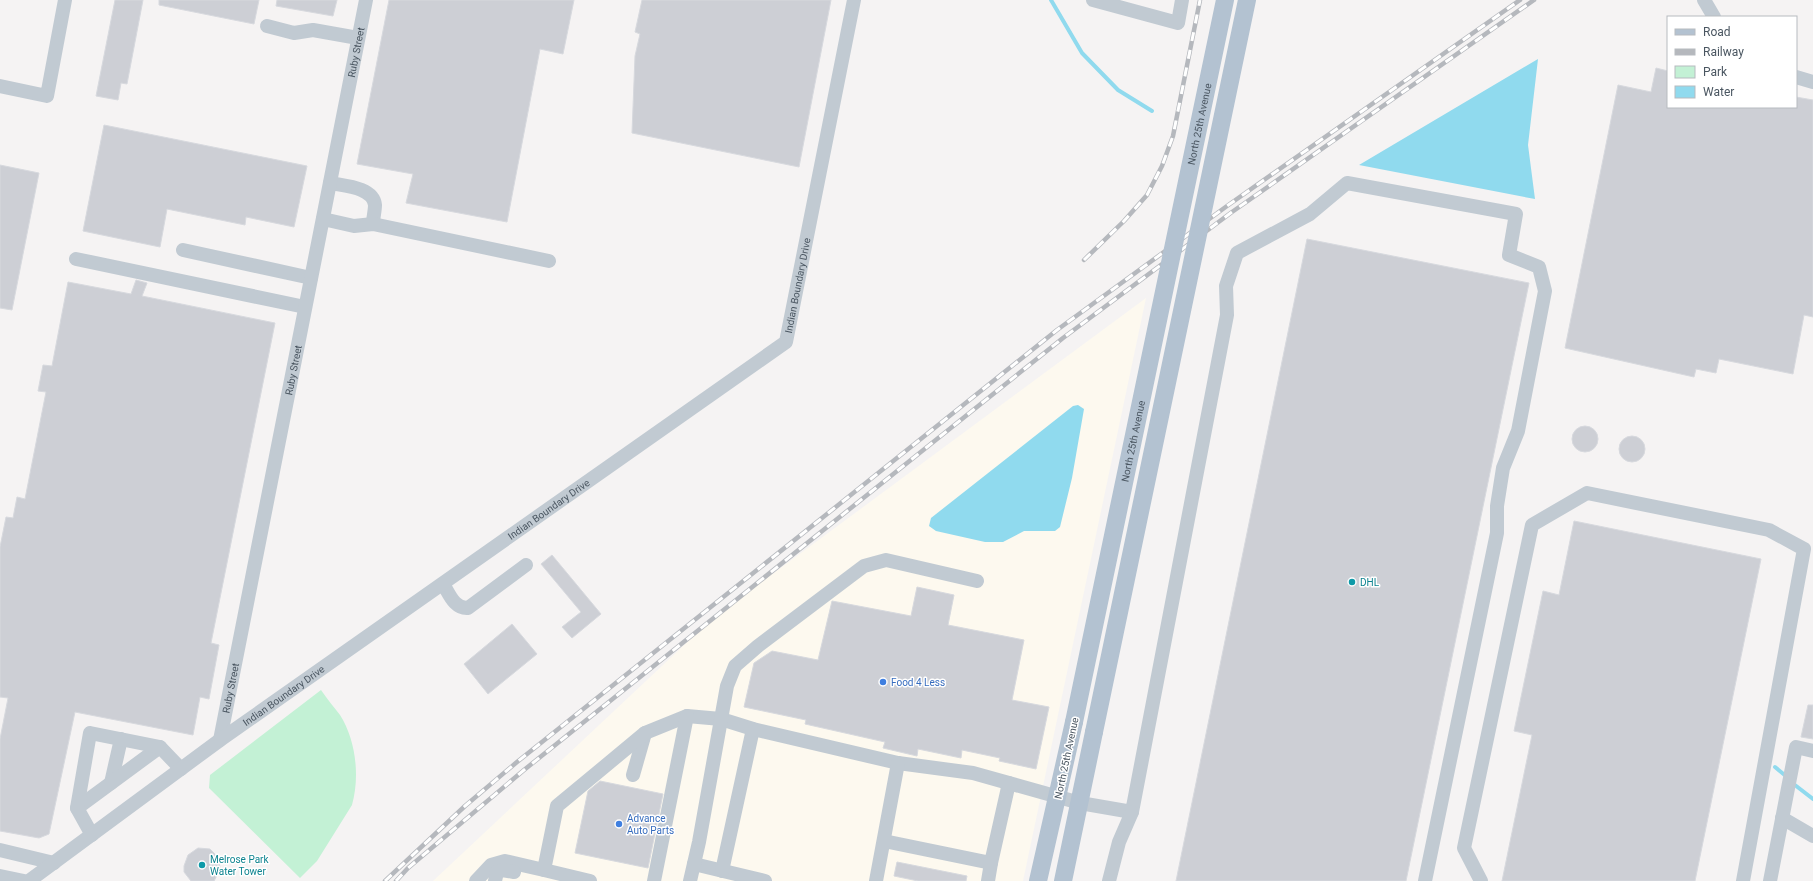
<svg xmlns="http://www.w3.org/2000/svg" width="1813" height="881" font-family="Roboto,sans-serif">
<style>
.commercial{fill:#fdf9ef}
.green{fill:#c3f1d5}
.water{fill:#90daee}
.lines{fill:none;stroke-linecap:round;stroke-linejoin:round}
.stream{stroke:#90daee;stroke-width:4}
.building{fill:#cdcfd5;stroke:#d7d9de}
.minor{stroke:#c1cad2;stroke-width:14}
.major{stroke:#b3c2d1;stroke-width:18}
.rail-casing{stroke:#b5b8bd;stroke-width:4.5}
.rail{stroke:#fff;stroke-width:3;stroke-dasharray:9;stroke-linecap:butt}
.major-bridge{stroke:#b3c2d1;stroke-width:18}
.culture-dot{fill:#0f9aa8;stroke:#fff;stroke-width:1.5}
.shop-dot{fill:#3f7fe0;stroke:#fff;stroke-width:1.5}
.labels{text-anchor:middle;stroke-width:3;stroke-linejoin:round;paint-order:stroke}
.street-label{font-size:10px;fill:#4a5661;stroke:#fff}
.culture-label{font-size:10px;fill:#0d838f;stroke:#fff;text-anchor:start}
.shop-label{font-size:10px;fill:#366cbe;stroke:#fff;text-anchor:start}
</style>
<rect width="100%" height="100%" fill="#f5f3f3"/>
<polygon class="commercial" points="1146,298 1023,881 433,881 713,618"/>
<path class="green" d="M 321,690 C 327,699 334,707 340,715 C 356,740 360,777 352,805 L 317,861 L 300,878 L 209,788 L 210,775 Z"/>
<g class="water">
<polygon points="1538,59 1528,145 1535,199 1359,165"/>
<polygon points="1078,405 1084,409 1072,478 1060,527 1055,531 1024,531 1003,542 985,542 936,531 929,526 931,518 1073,406"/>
</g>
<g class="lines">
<g class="stream">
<polyline points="1051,0 1082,53 1118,90 1152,111"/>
<polyline points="1775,767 1787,777"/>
<polyline points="1791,782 1813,799"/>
</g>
</g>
<g class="building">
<polygon points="115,0 143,0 127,84 121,83 118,100 96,96"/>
<polygon points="159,0 259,0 254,24 159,5"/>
<polygon points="277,0 337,0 333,16 276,6"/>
<polygon points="389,0 574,0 563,54 540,49 507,222 406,203 413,174 357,164"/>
<polygon points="642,0 831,0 799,167 632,133 635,56 640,34 635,32"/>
<polygon points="1656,68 1668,71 1668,107 1796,107 1796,97 1813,100 1813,317 1804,315 1793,374 1719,359 1716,373 1696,369 1694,377 1565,348 1618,85 1651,92"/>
<polygon points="104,125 307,166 294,227 246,217 245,225 167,209 160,247 83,231"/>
<polygon points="0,165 39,173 12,310 0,308"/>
<polygon points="1307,239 1529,283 1406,881 1176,881"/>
<polygon points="136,280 147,283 142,296 275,323 211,643 219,645 209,699 200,697 193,735 75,712 49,834 39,838 0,831 0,739 8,698 0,697 0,547 6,517 13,518 17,497 25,499 46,392 38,391 43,365 52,366 68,282 131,294"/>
<circle cx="1585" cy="439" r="13"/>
<circle cx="1632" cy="449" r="13"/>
<polygon points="1574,521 1761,559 1695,881 1502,881 1532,735 1514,731 1543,591 1559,595"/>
<polygon points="552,555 601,614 572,638 562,627 581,612 541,564"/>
<polygon points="917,587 954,595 948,625 1024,640 1012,700 1049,707 1036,769 999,761 1000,758 962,750 961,758 918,749 917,756 883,748 885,742 805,724 806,720 744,707 754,663 772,651 818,660 832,601 911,616"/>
<polygon points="512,624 537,654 488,694 464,664"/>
<polygon points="1808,705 1813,705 1813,739 1801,737"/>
<polygon points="600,781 663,794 648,868 575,853 588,791"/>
<polygon points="198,848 210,849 219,858 220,870 214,881 191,881 184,872 184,866 188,855"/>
<polygon points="897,862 967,876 966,881 918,881 894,876"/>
</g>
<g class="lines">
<g class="minor">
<polyline points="1093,0 1178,23 1182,0"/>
<polyline points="1704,0 1714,17"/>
<polyline points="267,26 294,33 313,30 358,38"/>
<polyline points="1796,77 1813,82"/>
<polyline points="0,86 47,96 65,0"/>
<path d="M 330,183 C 344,186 373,187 375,205 C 375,211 373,218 373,224"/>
<polyline points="323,219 354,226 373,224 549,261"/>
<polyline points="183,250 311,278"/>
<polyline points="76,259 305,307"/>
<path d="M 443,584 C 449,593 454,609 468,608 L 526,565"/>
<path id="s1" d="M 220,740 L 366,0"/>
<polyline points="633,775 645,733"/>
<polyline points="111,783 121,739"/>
<polyline points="77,808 160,747"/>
<polyline points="1782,818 1813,836"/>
<polyline points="92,835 77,808 90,733 160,747 181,769"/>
<polyline points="884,841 991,863 1009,783"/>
<polyline points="0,850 54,863"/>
<polyline points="694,864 765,881"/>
<polyline points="722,871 753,729"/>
<polyline points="0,876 24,881"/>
<path id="s2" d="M 29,881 L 220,740 L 786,342 L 854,0"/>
<polyline points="476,881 491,865 505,861 544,870"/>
<polyline points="495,881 497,872 502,870 514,872"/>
<polyline points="590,881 544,870 557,806 645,733 687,716 721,719 753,729 898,763 973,773 1080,803 1132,812 1227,315 1226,286 1237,253 1310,214 1347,183 1516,214 1509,255 1539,267 1545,291 1518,431 1503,468 1497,506 1497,533 1425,881"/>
<polyline points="654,881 687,716"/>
<polyline points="690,881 699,842 727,686 735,666 758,646 864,566 886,560 977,581"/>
<polyline points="876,881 898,763"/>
<polyline points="988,881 991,863"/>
<polyline points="1109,881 1119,842 1132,812"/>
<polyline points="1481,881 1464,848 1532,525 1587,493 1769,530 1804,549 1743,881"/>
<polyline points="1770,881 1796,747 1813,751"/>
</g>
<g class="major">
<polyline points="1038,881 1074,722"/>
<polyline points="1063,881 1094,732"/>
</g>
<g class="rail-casing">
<g id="rail">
<polyline points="1084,260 1124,221 1147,195 1162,166 1173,136 1200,0"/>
<polyline points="385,881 465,806 517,762 1057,330 1227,206 1520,0"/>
<polyline points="396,881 408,868 524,770 1063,338 1232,212 1534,0"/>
</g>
</g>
<use href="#rail" class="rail"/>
<g class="major-bridge">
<path id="s3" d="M 1074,722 L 1225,0"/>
<polyline points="1094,732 1247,0"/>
</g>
</g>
<g class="culture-dot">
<circle cx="1352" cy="582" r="4"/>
<circle cx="202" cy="865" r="4"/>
</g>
<g class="shop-dot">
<circle cx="883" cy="682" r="4"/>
<circle cx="619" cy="824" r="4"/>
</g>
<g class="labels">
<g class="street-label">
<text dy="4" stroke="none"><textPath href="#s1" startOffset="701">Ruby Street</textPath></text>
<text dy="4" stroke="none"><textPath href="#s3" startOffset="611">North 25th Avenue</textPath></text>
<text dy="4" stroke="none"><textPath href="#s2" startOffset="987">Indian Boundary Drive</textPath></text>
<text dy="4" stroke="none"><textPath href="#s1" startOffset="377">Ruby Street</textPath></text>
<text dy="4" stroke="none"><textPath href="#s3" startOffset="287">North 25th Avenue</textPath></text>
<text dy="4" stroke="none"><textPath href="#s2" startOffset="639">Indian Boundary Drive</textPath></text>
<text dy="4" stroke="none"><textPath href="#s1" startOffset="53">Ruby Street</textPath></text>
<text dy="4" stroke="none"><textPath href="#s2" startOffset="315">Indian Boundary Drive</textPath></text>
<text transform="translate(1066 758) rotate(-78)" y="4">North 25th Avenue</text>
</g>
<g class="culture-label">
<text x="1360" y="586">DHL</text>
<text x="210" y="863">Melrose Park<tspan x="210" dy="12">Water Tower</tspan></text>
</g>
<g class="shop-label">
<text x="891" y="686">Food 4 Less</text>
<text x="627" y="822">Advance<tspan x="627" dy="12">Auto Parts</tspan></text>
</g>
</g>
<rect x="1667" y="16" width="130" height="92" fill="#ffffff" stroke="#b7bbc0"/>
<rect x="1675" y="29" width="20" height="6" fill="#b3c2d1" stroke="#b7bbc0"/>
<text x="1703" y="36" font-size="12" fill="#4a5661">Road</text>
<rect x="1675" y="49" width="20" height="6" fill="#b5b8bd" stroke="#b7bbc0"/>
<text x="1703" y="56" font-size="12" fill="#4a5661">Railway</text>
<rect x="1675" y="66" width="20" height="12" fill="#c3f1d5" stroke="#b7bbc0"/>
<text x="1703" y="76" font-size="12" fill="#4a5661">Park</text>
<rect x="1675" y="86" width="20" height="12" fill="#90daee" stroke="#b7bbc0"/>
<text x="1703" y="96" font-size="12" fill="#4a5661">Water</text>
</svg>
